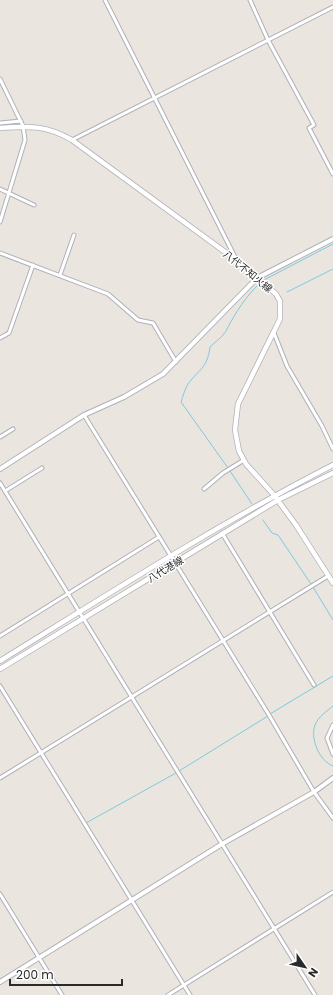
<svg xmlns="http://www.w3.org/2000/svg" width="333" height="995" font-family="Poppins,'Noto Sans JP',sans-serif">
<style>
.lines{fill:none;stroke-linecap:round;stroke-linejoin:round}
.stream{stroke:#7ecadf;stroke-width:1}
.minor-casing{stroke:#afb1b9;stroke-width:5}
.tertiary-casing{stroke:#afb1b9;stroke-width:6}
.secondary-casing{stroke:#afb1b9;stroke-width:6}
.minor{stroke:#fff;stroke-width:3}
.tertiary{stroke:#fff;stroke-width:4}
.secondary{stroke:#fff;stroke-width:4.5}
.labels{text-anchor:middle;stroke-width:3;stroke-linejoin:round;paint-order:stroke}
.street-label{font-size:10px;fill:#2a2a2a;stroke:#fff}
</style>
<rect width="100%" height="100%" fill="#eae5de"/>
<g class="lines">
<g class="stream">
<polyline points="262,281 333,244"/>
<polyline points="287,292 333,269"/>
<path d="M 228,468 L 181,402 C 183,396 185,389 188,384 C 199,369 207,369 210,347 C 215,342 224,336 227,329 C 236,312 246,296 260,283"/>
<polyline points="230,471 252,504"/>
<polyline points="263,520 272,533 278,535 311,584"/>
<polyline points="313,587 333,620"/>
<path d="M 333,706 C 327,711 318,717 315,725 C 310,738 319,761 333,766"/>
<polyline points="270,714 333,676"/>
<polyline points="179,771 268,716"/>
<polyline points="86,823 176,773"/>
</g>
<g class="minor-casing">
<g id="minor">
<polyline points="105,0 236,259"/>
<polyline points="250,0 268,40 314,125 309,128 333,174"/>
<polyline points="0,79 23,126 25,140 0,222"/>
<polyline points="0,123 21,121"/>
<polyline points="72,140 333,7"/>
<polyline points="0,189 34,205"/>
<polyline points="0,253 108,294 138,320 153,323 176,362"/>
<polyline points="60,275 74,235"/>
<polyline points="274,333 287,366 322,426 333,449"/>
<polyline points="0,338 9,333 33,265"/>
<polyline points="84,415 269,715 314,792 333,818"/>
<polyline points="0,437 13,429"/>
<polyline points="0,483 315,995"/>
<polyline points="204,489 223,473 244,460"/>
<polyline points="5,491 42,468"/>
<polyline points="222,533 314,685"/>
<polyline points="0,636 159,537"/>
<polyline points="0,686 190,995"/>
<polyline points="333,725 327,738 333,754"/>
<polyline points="0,778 328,576"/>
<polyline points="0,894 62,995"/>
<polyline points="168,995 333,892"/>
</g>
</g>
<g class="tertiary-casing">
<g id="tertiary">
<polyline points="0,469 84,415 124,397 163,374 257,278 333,239"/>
<polyline points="0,982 222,844 314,792 333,778"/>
</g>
</g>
<g class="secondary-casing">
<g id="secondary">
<path d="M 0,128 C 29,126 46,125 72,140 L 236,260 L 276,294 L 280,301 L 280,319 L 238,404 L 235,430 L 239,451 L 246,464 L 274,495 L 296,525 L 333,583"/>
<path d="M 0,661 C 110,593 218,524 333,465"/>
<polyline points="0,669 278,500 333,473"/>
</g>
</g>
<use href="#minor" class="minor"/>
<use href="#tertiary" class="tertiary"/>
<use href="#secondary" class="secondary"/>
</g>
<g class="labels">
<g class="street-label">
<text transform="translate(248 271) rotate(39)" y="4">八代不知火線</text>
<text transform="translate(165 569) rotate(-31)" y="4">八代港線</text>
</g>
</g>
<g transform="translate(305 967) rotate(124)" stroke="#ffffff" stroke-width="3" paint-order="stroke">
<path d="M0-3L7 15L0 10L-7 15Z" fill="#2a2a2a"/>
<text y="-6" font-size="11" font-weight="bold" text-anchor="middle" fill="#2a2a2a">N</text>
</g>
<path d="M10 979v6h112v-6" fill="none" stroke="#2a2a2a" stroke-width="2"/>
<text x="16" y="979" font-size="12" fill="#2a2a2a" stroke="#ffffff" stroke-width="3" paint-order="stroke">200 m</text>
</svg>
